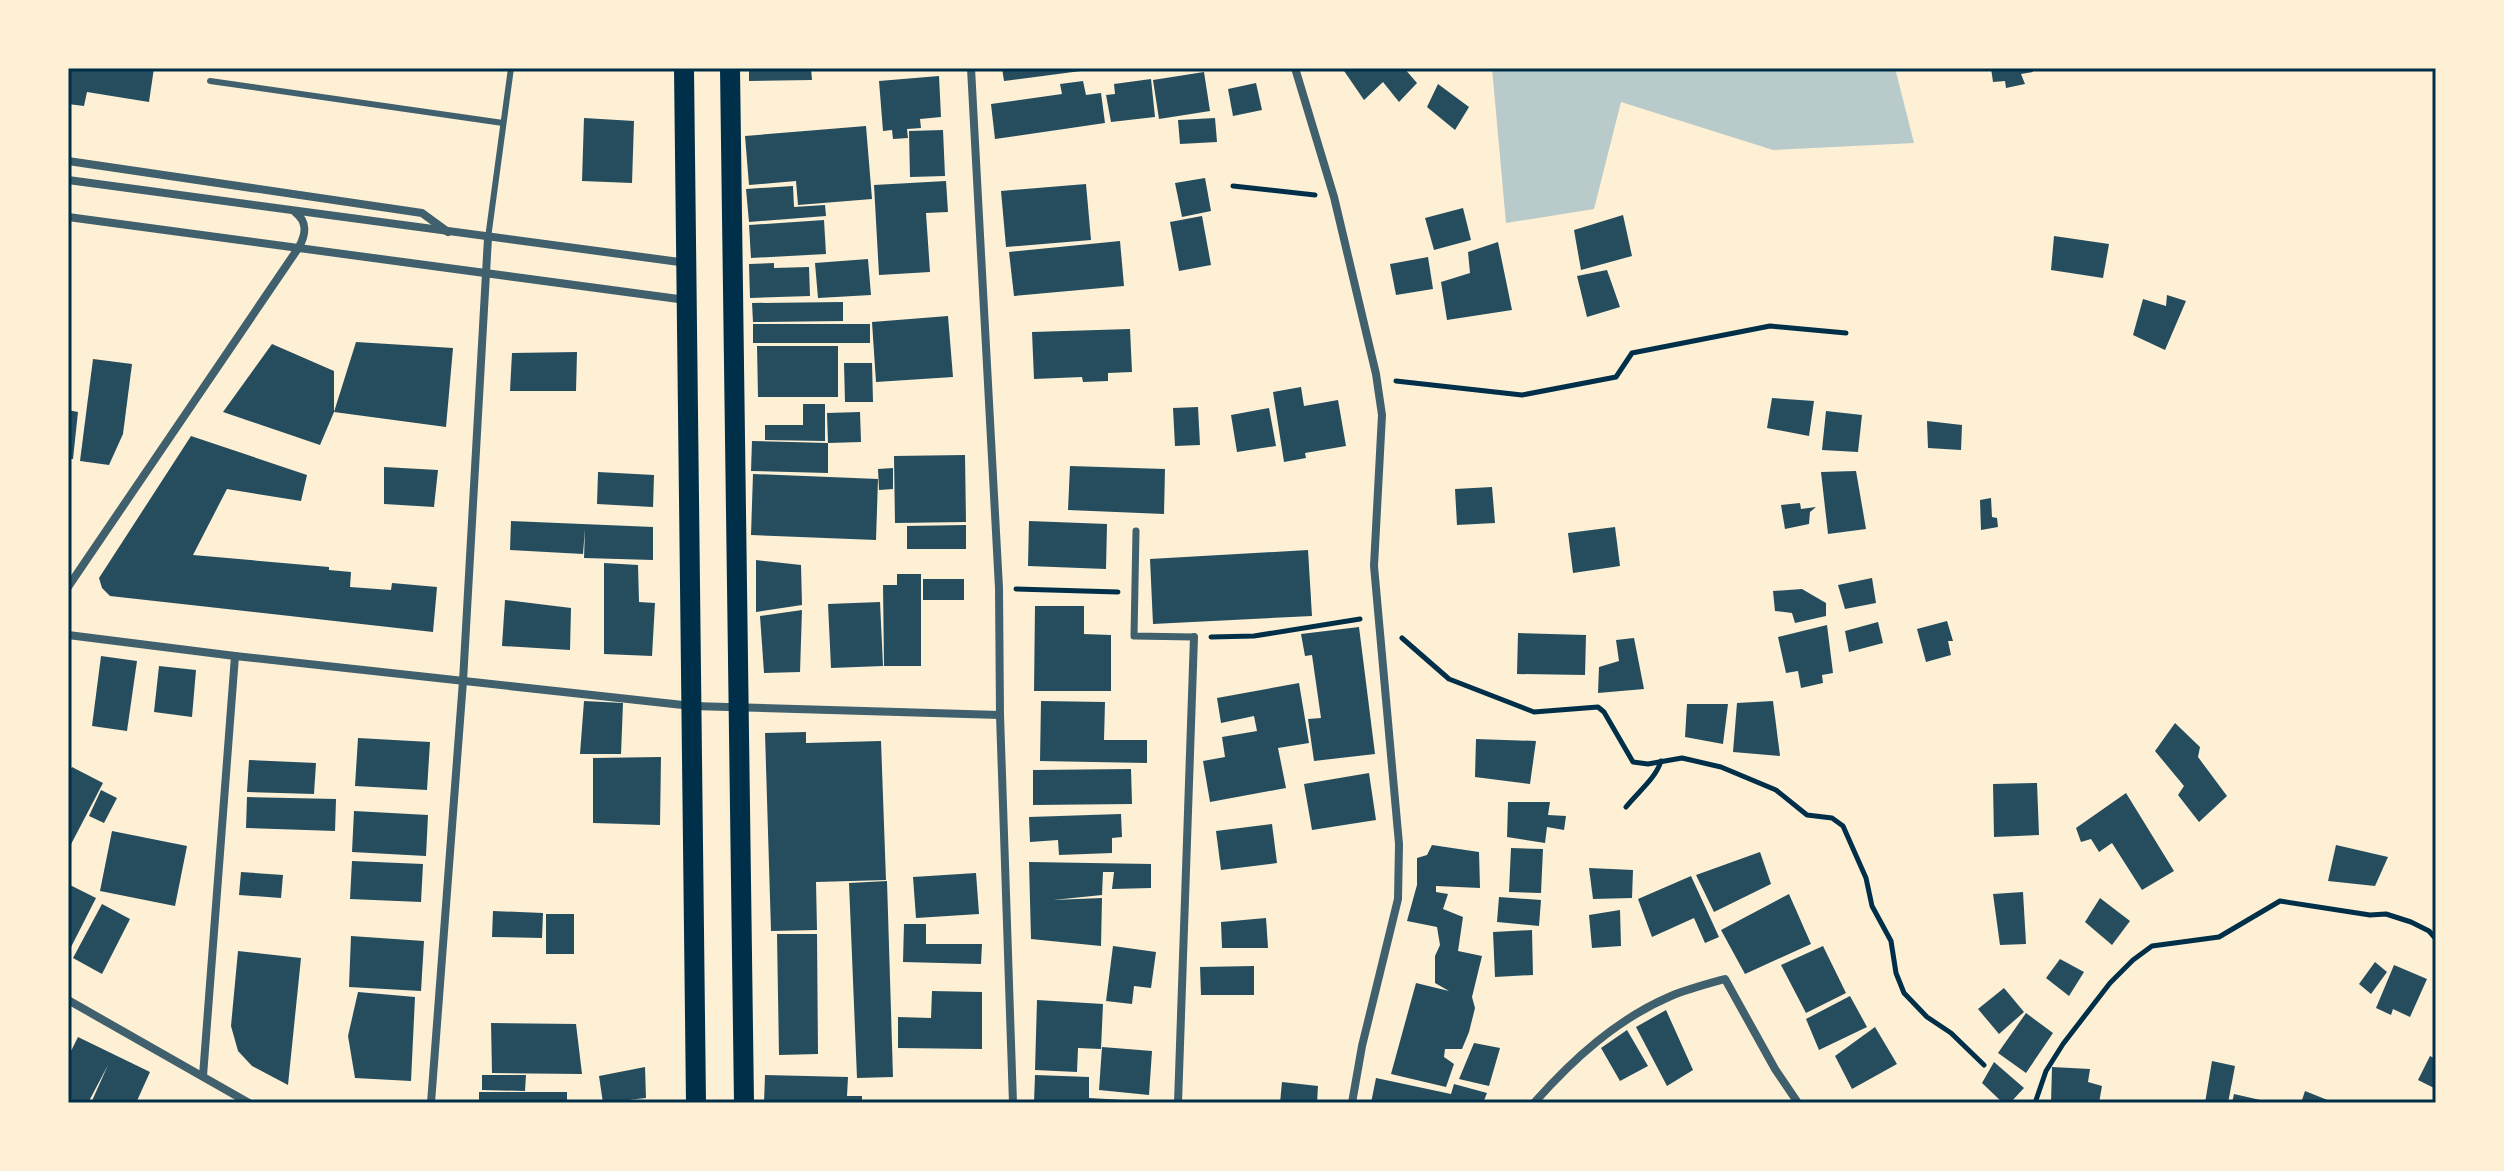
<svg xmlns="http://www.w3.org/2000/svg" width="2504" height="1171" font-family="'Golos Text',sans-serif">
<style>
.green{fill:#b9caca}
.building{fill:#264d5e}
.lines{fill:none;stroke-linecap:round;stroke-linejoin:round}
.path{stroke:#003049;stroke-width:5}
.service{stroke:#3f606c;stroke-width:6}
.pedestrian{stroke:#3f606c;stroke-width:7}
.minor{stroke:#3f606c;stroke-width:8}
.primary{stroke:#003049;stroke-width:20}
.neatline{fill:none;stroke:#003049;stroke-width:3}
</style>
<rect width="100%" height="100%" fill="#fdf0d5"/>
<polygon class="green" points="1492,68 1895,68 1914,143 1773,150 1621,102 1594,209 1506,223"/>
<g class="building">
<polygon points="68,68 154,68 149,102 87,92 84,106 68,104"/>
<polygon points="749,68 811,68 812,80 749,81"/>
<polygon points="1002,68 1081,68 1081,71 1004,81"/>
<polygon points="1342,68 1404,68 1417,83 1399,102 1383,82 1364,100"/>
<polygon points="1991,68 2031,68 2033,72 2021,74 2025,84 2006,88 2005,81 1993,82"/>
<polygon points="1204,72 1210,111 1159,119 1153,80"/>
<polygon points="939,76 941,117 920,119 921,128 907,129 908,138 893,139 892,130 883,131 879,81"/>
<polygon points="1151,79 1155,117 1111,122 1106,95 1115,94 1114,84"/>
<polygon points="1083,81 1086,95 1101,93 1105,123 995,139 991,104 1062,94 1060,84"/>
<polygon points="1256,83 1262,110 1233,116 1228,89"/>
<polygon points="1438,84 1469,107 1455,130 1427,107"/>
<polygon points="584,118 634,121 632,183 582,181"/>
<polygon points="1215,118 1217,142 1180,144 1178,120"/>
<polygon points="866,126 872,199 798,205 796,181 749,185 745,136"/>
<polygon points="943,130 945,176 910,177 909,131"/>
<polygon points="1205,178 1211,211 1182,217 1175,183"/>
<polygon points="946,181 948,212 926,213 930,272 879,275 874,185"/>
<polygon points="1086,184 1091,240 1006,247 1001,191"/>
<polygon points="793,186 794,207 825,205 826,216 749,222 746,189"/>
<polygon points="1463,208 1471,240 1434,250 1425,218"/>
<polygon points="1623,215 1632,256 1581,270 1574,230"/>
<polygon points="1202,216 1211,265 1179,271 1170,222"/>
<polygon points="824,220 826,254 751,258 749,225"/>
<polygon points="2054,236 2109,244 2103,278 2051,270"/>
<polygon points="1120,241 1124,286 1014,296 1009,252"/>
<polygon points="1498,242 1512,310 1447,320 1441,282 1470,273 1468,252"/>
<polygon points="1428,257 1433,289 1396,295 1390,264"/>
<polygon points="868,259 871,295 818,298 815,263"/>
<polygon points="774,263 774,268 809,267 810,296 750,298 749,264"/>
<polygon points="1607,270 1620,307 1587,317 1577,276"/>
<polygon points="2167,295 2186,301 2165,350 2133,335 2143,299 2166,306"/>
<polygon points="843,302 843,321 753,322 752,303"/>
<polygon points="948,316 953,377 876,382 872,322"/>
<rect x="753" y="324" width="117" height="19"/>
<polygon points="1130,329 1132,372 1108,373 1108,381 1083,382 1082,377 1034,379 1032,332"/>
<polygon points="356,342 453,348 446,427 334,412"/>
<polygon points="272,344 334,371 334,412 320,445 223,412"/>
<polygon points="757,346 838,346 838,397 758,397"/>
<polygon points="577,352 576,391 510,391 512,353"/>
<polygon points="93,359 132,364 123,434 109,465 80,461"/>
<polygon points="844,363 872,363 873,402 845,402"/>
<polygon points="1301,387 1304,406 1338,400 1346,446 1305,453 1306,458 1284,462 1273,392"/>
<polygon points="1772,398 1814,401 1809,436 1767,428"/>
<polygon points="803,404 825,404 825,441 765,440 765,425 803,425"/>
<polygon points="1198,407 1200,445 1175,446 1173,408"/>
<polygon points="1269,408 1276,446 1237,452 1231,415"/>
<polygon points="68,410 78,412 73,459 68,459"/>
<polygon points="1826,411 1862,415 1858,452 1822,450"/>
<polygon points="860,412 861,442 828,443 827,413"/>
<polygon points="1927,421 1962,425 1961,450 1928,448"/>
<polygon points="191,436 307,475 301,501 227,489 193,555 329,567 329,570 351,572 350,587 391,590 392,583 437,587 433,632 110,596 102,588 99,578"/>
<polygon points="752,441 828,443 828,473 751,471"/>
<polygon points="965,455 966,522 895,523 894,456"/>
<polygon points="1070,466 1165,469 1164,514 1068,510"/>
<polygon points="384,467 438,470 434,507 384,504"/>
<polygon points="893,468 893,489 879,490 878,469"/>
<polygon points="1856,471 1866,529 1828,534 1821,472"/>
<polygon points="598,472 654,475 653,507 597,504"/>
<polygon points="753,474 878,479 876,540 751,535"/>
<polygon points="1492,487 1495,523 1457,525 1455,489"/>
<polygon points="1991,498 1992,517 1997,518 1998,527 1981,530 1980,500"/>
<polygon points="1800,503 1801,509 1816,507 1810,512 1809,524 1785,529 1781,505"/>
<polygon points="511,521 653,527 653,560 584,558 585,529 583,554 510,550"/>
<polygon points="1029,521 1107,524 1106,569 1028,566"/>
<polygon points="966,525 966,549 907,549 907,526"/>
<polygon points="1615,527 1620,566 1573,573 1568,533"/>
<polygon points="1308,550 1312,616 1153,624 1150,559"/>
<polygon points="756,560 801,565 802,605 756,612"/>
<polygon points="604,563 638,565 639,602 655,603 652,656 604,654"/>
<polygon points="897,574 921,574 921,666 884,666 883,585 897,585"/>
<polygon points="1872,578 1876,603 1845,609 1838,585"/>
<rect x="923" y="579" width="41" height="21"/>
<polygon points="1802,589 1826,603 1826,616 1795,623 1792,613 1775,611 1773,591"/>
<polygon points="505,600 571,608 570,650 502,646"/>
<polygon points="880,602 883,666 831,668 828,604"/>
<polygon points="1035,606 1084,606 1084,634 1111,635 1111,691 1034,691"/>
<polygon points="802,610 800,672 764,673 760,616"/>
<polygon points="1947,621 1953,641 1948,641 1951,655 1926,662 1917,629"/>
<polygon points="1878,622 1883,643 1849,652 1845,631"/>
<polygon points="1827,625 1833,673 1822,675 1823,683 1801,688 1798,671 1786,673 1778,637"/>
<polygon points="1359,627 1375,754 1314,761 1308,719 1321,718 1312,655 1305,656 1301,634"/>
<polygon points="1518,633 1586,635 1585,675 1517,674"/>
<polygon points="1634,638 1644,689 1598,693 1599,667 1619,661 1616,640"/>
<polygon points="101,656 137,661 127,731 92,726"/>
<polygon points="159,666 196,670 192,717 154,712"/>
<polygon points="1299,683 1309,743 1278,748 1286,788 1210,802 1203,761 1225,757 1222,737 1257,731 1254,716 1221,723 1217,698"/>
<polygon points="584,701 623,703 621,754 580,754"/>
<polygon points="1041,701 1105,702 1104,740 1147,740 1147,763 1040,761"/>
<polygon points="1773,701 1780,756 1733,752 1737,703"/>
<polygon points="1687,704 1728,704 1723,744 1685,737"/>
<polygon points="2175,723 2200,747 2198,757 2227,796 2199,822 2178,795 2184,786 2155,751"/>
<polygon points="806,732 806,743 881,741 886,880 816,882 817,930 771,931 765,733"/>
<polygon points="358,738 430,742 427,790 355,786"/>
<polygon points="1476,739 1536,741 1530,784 1475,777"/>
<polygon points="661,757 660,825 593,823 593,758"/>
<polygon points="249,760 316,763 314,794 247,792"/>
<polygon points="72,767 103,783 68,850 68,773"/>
<polygon points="1131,769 1132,804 1033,805 1033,770"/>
<polygon points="1369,773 1376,820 1312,830 1304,784"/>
<polygon points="2037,783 2039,835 1994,837 1993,784"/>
<polygon points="101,790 117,798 104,823 89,816"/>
<polygon points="2126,793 2174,871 2142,890 2112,843 2099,852 2091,839 2081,842 2076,828"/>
<polygon points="247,797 336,799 335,831 246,828"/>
<polygon points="1508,802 1550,802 1548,815 1566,816 1564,830 1547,827 1545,843 1507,837"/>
<polygon points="354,811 428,815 426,856 352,852"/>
<polygon points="1121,814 1122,837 1112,838 1112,853 1059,855 1058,840 1030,842 1029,817"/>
<polygon points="1272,824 1277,863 1221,870 1216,831"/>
<polygon points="112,831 187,846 175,906 100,891"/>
<polygon points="1432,845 1479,852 1480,888 1436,886 1436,892 1448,894 1443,909 1463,917 1458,951 1482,956 1472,997 1475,1008 1469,1032 1462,1049 1445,1049 1444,1057 1454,1064 1446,1087 1391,1074 1416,983 1449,991 1435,983 1435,956 1440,945 1437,927 1407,921 1417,885 1417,858 1427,855"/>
<polygon points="2336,845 2388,857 2375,886 2328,881"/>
<polygon points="1511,848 1543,849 1541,893 1509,892"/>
<polygon points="1760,852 1771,884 1714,912 1696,875"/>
<polygon points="352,861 423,864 421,902 350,899"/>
<polygon points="1029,862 1151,864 1151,888 1112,889 1114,872 1103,872 1102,895 1053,900 1102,898 1101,946 1031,939"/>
<polygon points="1589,868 1633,870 1632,898 1593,899"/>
<polygon points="241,872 283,875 281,898 239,895"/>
<polygon points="976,873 979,914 916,918 913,877"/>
<polygon points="1691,876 1719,937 1705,943 1694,918 1652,937 1638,899"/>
<polygon points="887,881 893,1077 857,1078 849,883"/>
<polygon points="68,884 96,898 68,953"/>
<polygon points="2023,892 2026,944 2000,945 1993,894"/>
<polygon points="1789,894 1811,944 1745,974 1721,930"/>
<polygon points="1499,897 1541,900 1539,926 1497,922"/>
<polygon points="2100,898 2130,921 2112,945 2085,922"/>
<polygon points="102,904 130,919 102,974 73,958"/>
<polygon points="1620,910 1621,946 1592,948 1589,915"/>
<polygon points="493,911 543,913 542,938 492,937"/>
<rect x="546" y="914" width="28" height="40"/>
<polygon points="1266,918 1268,948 1222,948 1221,922"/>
<polygon points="904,924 926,924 926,944 982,944 981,964 903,962"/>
<polygon points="1532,930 1533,975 1495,977 1493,932"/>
<polygon points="777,934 817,934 818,1054 779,1055"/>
<polygon points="351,936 424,941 421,991 349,987"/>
<polygon points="1113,946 1156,952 1151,988 1134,986 1132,1004 1106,1001"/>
<polygon points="1823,946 1846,993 1806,1013 1781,965"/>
<polygon points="238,951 301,958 288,1085 252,1066 238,1051 231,1026"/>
<polygon points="2060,959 2084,972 2069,996 2046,978"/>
<polygon points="2375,962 2387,972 2371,994 2359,984"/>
<polygon points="2394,965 2427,979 2410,1017 2393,1009 2391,1015 2376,1008"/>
<polygon points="1254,966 1254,995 1201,995 1200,967"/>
<polygon points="2004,988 2024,1012 1999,1034 1978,1009"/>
<polygon points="932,991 982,992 982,1049 898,1048 898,1017 931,1018"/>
<polygon points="358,992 415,997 411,1081 355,1078 348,1036"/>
<polygon points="1850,996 1867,1027 1819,1050 1806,1019"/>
<polygon points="1037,1000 1103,1004 1101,1049 1078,1048 1077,1072 1035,1070"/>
<polygon points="1666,1010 1693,1070 1667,1086 1636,1027"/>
<polygon points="2026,1013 2053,1033 2026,1073 1998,1053"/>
<polygon points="491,1023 576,1024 582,1074 492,1073"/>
<polygon points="1875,1027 1897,1064 1852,1089 1835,1056"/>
<polygon points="1627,1030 1648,1066 1620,1081 1601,1048"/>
<polygon points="78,1037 150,1072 136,1103 91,1103 108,1065 88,1103 78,1103 68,1098 68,1057"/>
<polygon points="1474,1043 1500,1048 1489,1086 1459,1079"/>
<polygon points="1102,1047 1152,1051 1149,1095 1099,1090"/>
<polygon points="2430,1056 2436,1059 2436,1089 2418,1080"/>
<polygon points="2212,1061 2235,1066 2228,1103 2205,1103"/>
<polygon points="1994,1062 2024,1088 2010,1103 2003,1103 1982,1083"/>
<polygon points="645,1067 646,1098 603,1103 599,1076"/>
<polygon points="2052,1067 2090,1069 2088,1082 2102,1086 2099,1103 2051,1103"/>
<polygon points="482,1075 526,1075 525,1091 482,1090"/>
<polygon points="765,1075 848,1077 847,1096 862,1096 862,1103 764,1103"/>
<polygon points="1035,1075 1089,1077 1089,1098 1142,1101 1142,1103 1034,1103"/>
<polygon points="1376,1078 1451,1094 1454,1084 1487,1093 1483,1103 1371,1103"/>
<polygon points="1282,1082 1318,1086 1317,1103 1280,1103"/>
<polygon points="2305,1091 2335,1103 2301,1103"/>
<rect x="479" y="1092" width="88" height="11"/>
<polygon points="2234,1094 2269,1102 2269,1103 2232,1103"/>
</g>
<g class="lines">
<g class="path">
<polyline points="1233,186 1315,195"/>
<polyline points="1396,381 1522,395 1616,377 1632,353 1770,326 1846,333"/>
<polyline points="1016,589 1118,592"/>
<polyline points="1211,637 1254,636 1360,619"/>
<polyline points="1402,638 1449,679 1534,712 1598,707 1604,712 1633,762 1648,764 1682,758 1721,767 1776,790 1807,815 1832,818 1843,826 1866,878 1872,906 1891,941 1896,973 1904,993 1927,1017 1951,1033 1984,1065"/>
<path d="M 1626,807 C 1638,792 1656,778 1661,761"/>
<polyline points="2035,1103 2046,1071 2063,1044 2110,983 2133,960 2152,946 2219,937 2280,901 2370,915 2386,914 2411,922 2429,931 2436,939"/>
</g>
<g class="service">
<polyline points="210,81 503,123"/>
<polyline points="488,238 511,68"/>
</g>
<polyline class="pedestrian" points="1136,531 1134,636 1194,637"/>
<g class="minor">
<polyline points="971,68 999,588 1000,715 1013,1103"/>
<polyline points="1295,68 1334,197 1376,374 1382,415 1374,566 1399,844 1398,899 1362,1046 1352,1103"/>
<polyline points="68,161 422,213 448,232"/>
<polyline points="68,180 687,263"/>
<polyline points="68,217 686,300"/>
<path d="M 68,587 L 299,247 C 306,234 308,222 295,212"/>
<polyline points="68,635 235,656 692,706 1000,715"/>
<polyline points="68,1000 249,1103"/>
<polyline points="203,1076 235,656"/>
<polyline points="431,1103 463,681 488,238"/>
<polyline points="1178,1103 1194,637"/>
<path d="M 1534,1103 C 1573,1059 1617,1019 1671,996 C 1688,989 1707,984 1725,979 L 1775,1069 L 1798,1103"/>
</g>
<g class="primary">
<polyline points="684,68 696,1103"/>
<polyline points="730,68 744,1103"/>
</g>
</g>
<rect width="2504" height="1171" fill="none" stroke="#fdf0d5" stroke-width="140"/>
<rect x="70" y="70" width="2364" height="1031" class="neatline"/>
</svg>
